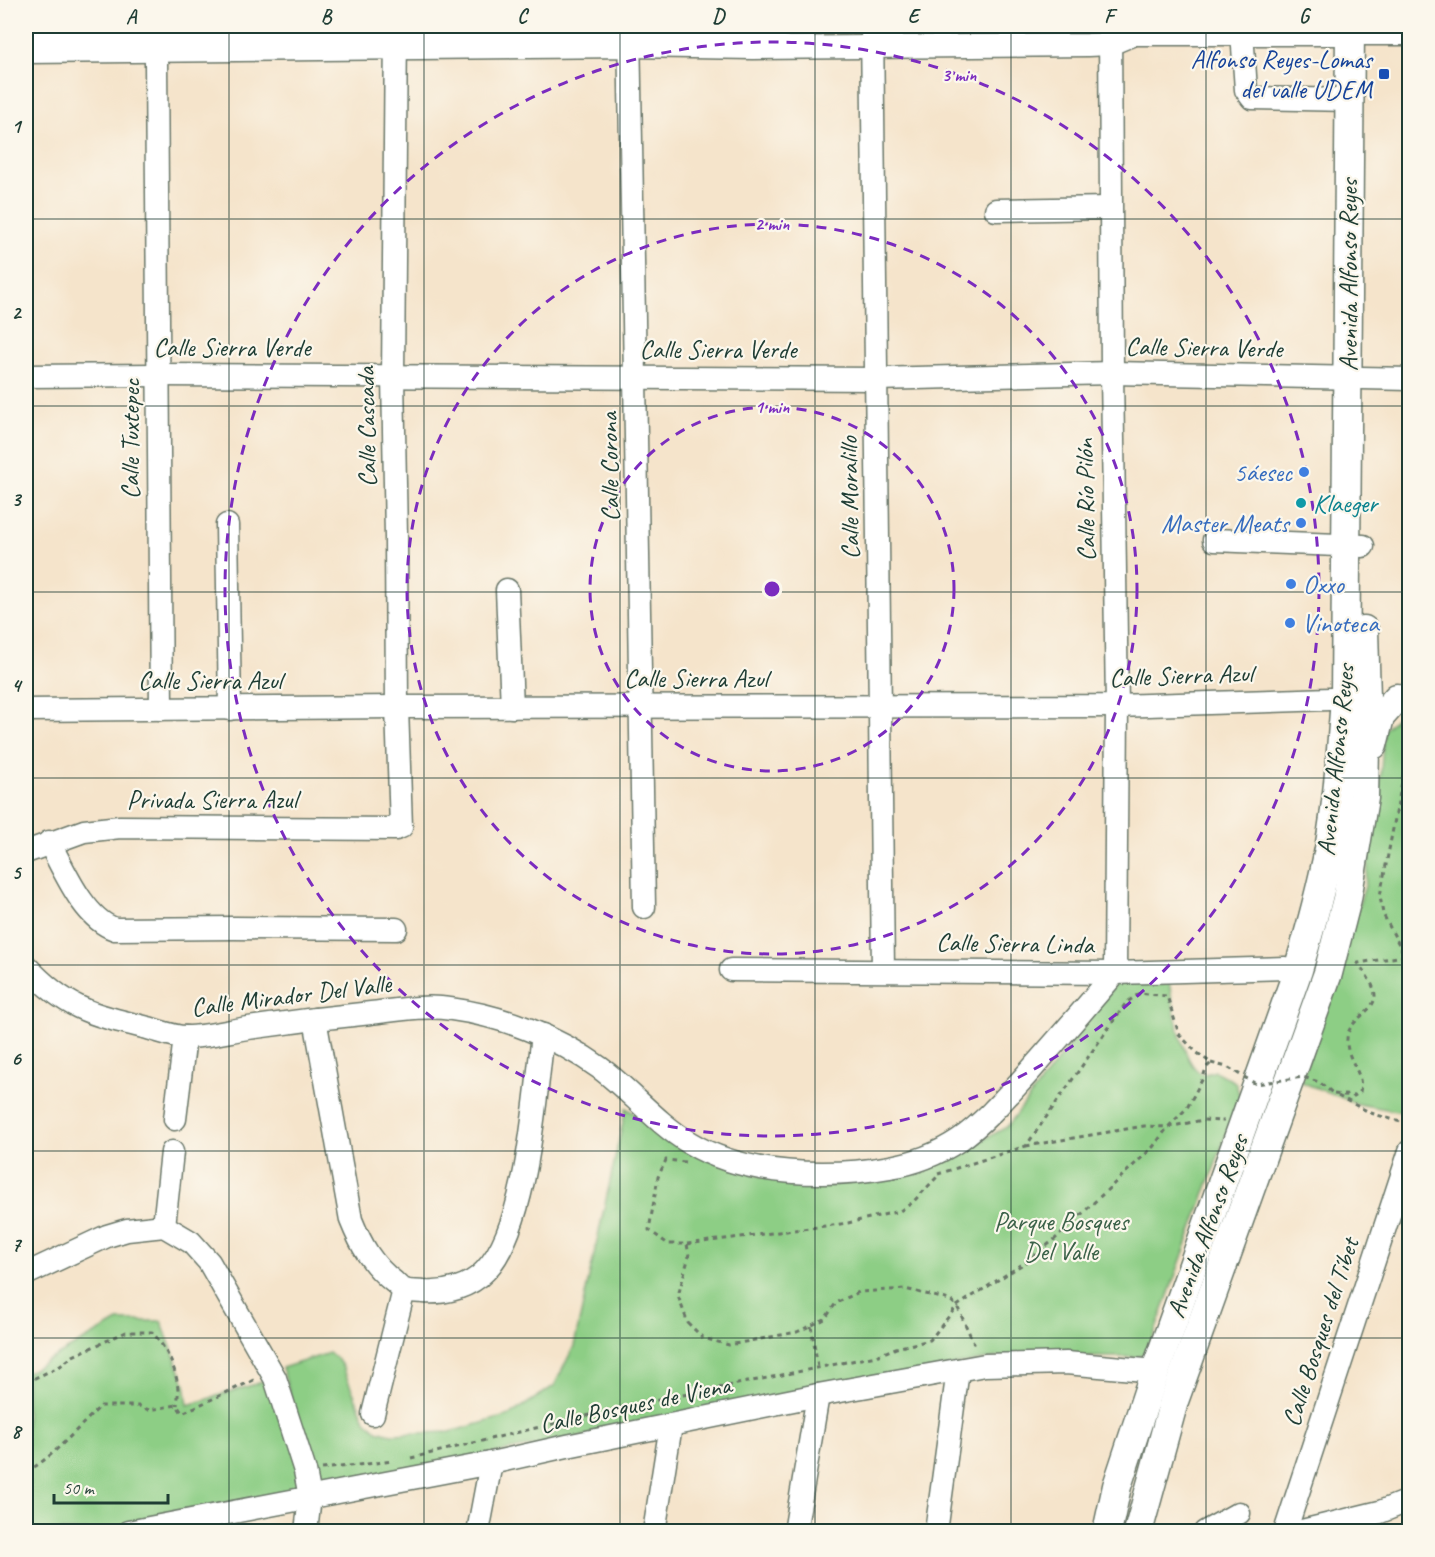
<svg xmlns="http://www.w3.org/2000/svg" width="1435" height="1557" font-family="Caveat,sans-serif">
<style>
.green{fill:#8dce85;stroke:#56865c;stroke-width:1.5}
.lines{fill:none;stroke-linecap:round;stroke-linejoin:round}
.minor-casing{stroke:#6a7769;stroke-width:25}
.major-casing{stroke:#6a7769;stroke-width:31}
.path{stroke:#6a7769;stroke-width:3;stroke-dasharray:4.5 4.5;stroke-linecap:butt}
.minor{stroke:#fff;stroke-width:22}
.major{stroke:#fff;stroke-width:28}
.path-bridge{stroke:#6a7769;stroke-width:3;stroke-dasharray:4.5 4.5;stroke-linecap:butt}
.grid{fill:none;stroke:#1f3d34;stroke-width:1.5;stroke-opacity:0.55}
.ring{fill:none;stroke:#7b2cbf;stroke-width:3;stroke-dasharray:10 8}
.transit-dot{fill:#1a4fb4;stroke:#fbf7ec;stroke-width:2}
.shop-dot{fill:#3f7fe0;stroke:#fbf7ec;stroke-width:2}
.culture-dot{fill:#0f9aa8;stroke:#fbf7ec;stroke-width:2}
.labels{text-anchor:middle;stroke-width:4.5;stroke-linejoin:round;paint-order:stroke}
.transit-label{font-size:26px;fill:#164399;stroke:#fbf7ec;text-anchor:end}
.street-label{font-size:26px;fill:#1f3d34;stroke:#fbf7ec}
.shop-label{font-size:26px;fill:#366cbe;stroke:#fbf7ec;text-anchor:end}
.culture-label{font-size:26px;fill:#0d838f;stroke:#fbf7ec;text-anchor:start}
.park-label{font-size:26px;fill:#3a6148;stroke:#fbf7ec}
.centre{fill:#7b2cbf;stroke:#fbf7ec;stroke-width:3}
.ring-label{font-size:18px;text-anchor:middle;font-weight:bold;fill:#7b2cbf;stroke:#fbf7ec;stroke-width:4.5;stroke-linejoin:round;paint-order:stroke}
.neatline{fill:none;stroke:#1f3d34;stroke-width:2}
.grid-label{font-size:20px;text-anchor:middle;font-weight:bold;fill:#1f3d34}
</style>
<rect width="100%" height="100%" fill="#fbf7ec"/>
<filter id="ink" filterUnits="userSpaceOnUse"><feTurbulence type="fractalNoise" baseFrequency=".0167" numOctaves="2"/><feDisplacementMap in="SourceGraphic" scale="12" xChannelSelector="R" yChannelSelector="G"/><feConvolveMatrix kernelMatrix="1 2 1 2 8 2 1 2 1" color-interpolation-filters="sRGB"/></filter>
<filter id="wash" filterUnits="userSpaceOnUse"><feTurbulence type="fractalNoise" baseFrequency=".008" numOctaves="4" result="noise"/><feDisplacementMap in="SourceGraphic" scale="24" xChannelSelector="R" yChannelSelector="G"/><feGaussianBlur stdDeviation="1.35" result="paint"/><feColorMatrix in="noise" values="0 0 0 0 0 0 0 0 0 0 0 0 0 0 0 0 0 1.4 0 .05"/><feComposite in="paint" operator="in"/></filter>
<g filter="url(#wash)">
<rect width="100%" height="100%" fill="#f5e4cb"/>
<g class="green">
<polygon points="1409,714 1409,1113 1358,1104 1301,1082 1365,886 1380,784 1384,730 1398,716"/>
<path d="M 1122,975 L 1169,982 C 1172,1001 1182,1065 1201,1073 C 1206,1075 1211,1073 1215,1071 L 1235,1082 L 1240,1096 L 1151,1343 L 1144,1353 L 1138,1357 L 998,1357 L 318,1487 L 282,1368 L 329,1353 L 336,1357 L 342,1366 L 365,1420 L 377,1430 L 391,1434 L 450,1432 L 510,1415 L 554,1386 L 574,1346 L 626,1108 L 697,1154 L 760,1176 L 820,1186 L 921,1173 L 1007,1127 Z"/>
<polygon points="118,1321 161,1321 185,1384 188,1405 275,1378 310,1497 153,1531 26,1531 26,1373"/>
</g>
</g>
<g filter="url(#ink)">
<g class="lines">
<g class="minor-casing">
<g id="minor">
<polyline points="629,26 644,907"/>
<polyline points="872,26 883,970"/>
<polyline points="1121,29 1134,34 1410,34"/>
<polyline points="26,31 630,28 784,26"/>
<polyline points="1242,32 1246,90 1252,98 1350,100"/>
<polyline points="153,36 156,61 161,709"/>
<polyline points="26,52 630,46 753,48 1088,45 1110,44 1134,34"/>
<polyline points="996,210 1110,208"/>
<polyline points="26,376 158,375 876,379 1112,373 1410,379"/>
<polyline points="227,525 230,709"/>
<polyline points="1214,540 1363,546"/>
<polyline points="507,590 512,707"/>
<polyline points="26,710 397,707 1117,706 1360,698"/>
<path d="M 49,842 C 64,870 84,919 115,929 L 234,928 L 396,929"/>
<polyline points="26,852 84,831 120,827 396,829 401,827 397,707 396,537 393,377 396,26"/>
<path d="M 26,966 C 65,1008 90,1014 144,1027 C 157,1030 173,1037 186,1037 C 206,1037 228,1031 248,1028 C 289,1022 330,1017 371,1013 C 397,1010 425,1005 451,1009 C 503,1016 557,1037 600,1068 C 631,1091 656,1123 690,1143 C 744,1176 829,1178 890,1167 C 915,1163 938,1154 959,1140 C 985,1122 1008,1095 1030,1071 C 1059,1038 1087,1006 1115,973 L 1117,706 L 1112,373 L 1110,26"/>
<polyline points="731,970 1115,973 1285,968 1298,970"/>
<path d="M 315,1019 L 351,1220 C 361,1245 372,1265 394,1282 C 397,1285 401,1289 405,1290 C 410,1292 418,1291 423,1292 C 445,1294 470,1287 485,1271 C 528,1227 535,1096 543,1035"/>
<polyline points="175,1119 185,1037"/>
<polyline points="164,1226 172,1152"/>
<polyline points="26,1274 107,1236 127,1230 164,1226 191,1242 209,1262 275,1378 305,1471 310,1497 306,1532"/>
<polyline points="373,1414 404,1290"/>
<polyline points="128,1532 491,1463 567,1446 818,1395 985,1365 1066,1363 1156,1371"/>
<polyline points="478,1532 491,1463"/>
<polyline points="654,1532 671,1425"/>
<polyline points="795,1532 818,1395"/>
<polyline points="936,1532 958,1370"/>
<polyline points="1205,1532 1239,1513"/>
<polyline points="1285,1532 1410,1151"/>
<polyline points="1298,1532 1380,1512 1410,1500"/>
</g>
</g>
<g class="major-casing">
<g id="major">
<polyline points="1373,745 1380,717 1397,698"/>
<path d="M 1107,1532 L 1117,1486 L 1148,1392 L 1298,970 C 1310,930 1321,890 1329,849 C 1338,800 1341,749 1345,699 L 1350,26"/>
<polyline points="1138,1532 1174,1401 1328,973 1347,899 1364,798 1366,698 1364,630"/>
</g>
</g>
<g class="path">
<polyline points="1410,954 1405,956 1410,966"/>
<path d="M 1334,1094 L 1354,1096 L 1360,1092 C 1364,1073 1348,1062 1347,1043 C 1345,1019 1374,1014 1375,996 C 1375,985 1364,972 1358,963 L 1405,956 L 1383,914 L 1380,896 L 1404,772 L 1410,764"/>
<polyline points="1338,1096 1371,1113 1410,1125"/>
<polyline points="1026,1146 1144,1126 1168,1127 1203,1120 1224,1121"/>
<polyline points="685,1162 666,1160 658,1177 649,1230 668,1244 687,1244 689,1256 678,1296 688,1323 703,1338 729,1345 797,1332 825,1319 836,1303 859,1292 905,1289 950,1300 957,1306 976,1348"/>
<polyline points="687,1244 848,1223 900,1211 912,1203 939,1175"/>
<polyline points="811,1326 818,1367"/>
<path d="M 26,1382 L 59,1367 L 73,1356 L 126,1332 L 152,1332 C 169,1351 182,1379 177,1405"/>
<polyline points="411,1458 619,1408 876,1356 896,1348 930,1340 957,1306 1026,1262 1055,1239 1153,1147 1168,1127 1187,1108 1203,1078 1206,1068 1211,1063 1196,1052 1179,1034 1167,996 1140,993 1126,1003 1026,1146 938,1174"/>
<polyline points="322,1469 393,1461"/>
<path d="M 26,1471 C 48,1463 82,1423 101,1406 L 139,1406 L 149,1410 L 177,1405 L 182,1413 L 256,1379"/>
</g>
<use href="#minor" class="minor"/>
<use href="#major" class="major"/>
<polyline class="path-bridge" points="1211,1063 1227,1067 1256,1084 1303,1077 1319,1082 1334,1094"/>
</g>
</g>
<path class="grid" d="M 229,26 L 229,1532M 424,26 L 424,1532M 620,26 L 620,1532M 815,26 L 815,1532M 1011,26 L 1011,1532M 1206,26 L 1206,1532M 26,219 L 1410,219M 26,406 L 1410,406M 26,592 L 1410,592M 26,778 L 1410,778M 26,965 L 1410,965M 26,1151 L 1410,1151M 26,1338 L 1410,1338"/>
<g class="ring">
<circle cx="772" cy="589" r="182"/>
<circle cx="772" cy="589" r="365"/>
<circle cx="772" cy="589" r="547"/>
</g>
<rect class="transit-dot" x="1378" y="68" width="12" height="12" rx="3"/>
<g class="shop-dot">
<circle cx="1304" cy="472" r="6"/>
<circle cx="1301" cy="523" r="6"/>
<circle cx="1291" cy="584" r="6"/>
<circle cx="1290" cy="623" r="6"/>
</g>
<circle class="culture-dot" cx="1301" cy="503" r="6"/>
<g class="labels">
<g class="transit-label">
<text x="1372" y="68">Alfonso Reyes-Lomas<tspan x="1372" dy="30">del valle UDEM</tspan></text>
</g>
<g class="street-label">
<text transform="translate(1348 275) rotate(-90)" y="9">Avenida Alfonso Reyes</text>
<text x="232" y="356">Calle Sierra Verde</text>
<text transform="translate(1204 347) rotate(1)" y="9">Calle Sierra Verde</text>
<text x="718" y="358">Calle Sierra Verde</text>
<text transform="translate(366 427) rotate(-91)" y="9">Calle Cascada</text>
<text transform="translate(130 439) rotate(-90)" y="9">Calle Tuxtepec</text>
<text transform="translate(609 467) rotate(-91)" y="9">Calle Corona</text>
<text transform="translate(849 498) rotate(-91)" y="9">Calle Moralillo</text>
<text transform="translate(1085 500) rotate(-91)" y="9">Calle Río Pilón</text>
<text transform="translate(1181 675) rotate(-2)" y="9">Calle Sierra Azul</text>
<text x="696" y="687">Calle Sierra Azul</text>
<text x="210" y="689">Calle Sierra Azul</text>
<text transform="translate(1335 760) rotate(-84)" y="9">Avenida Alfonso Reyes</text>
<text x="212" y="808">Privada Sierra Azul</text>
<text transform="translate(1015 943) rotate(1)" y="9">Calle Sierra Linda</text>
<text transform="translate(291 995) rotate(-7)" y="9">Calle Mirador Del Valle</text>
<text transform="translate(1207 1226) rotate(-70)" y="9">Avenida Alfonso Reyes</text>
<text transform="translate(1320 1332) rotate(-72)" y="9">Calle Bosques del Tíbet</text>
<text transform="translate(635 1404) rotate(-12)" y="9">Calle Bosques de Viena</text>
</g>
<g class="shop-label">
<text x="1292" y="481">5áesec</text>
<text x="1289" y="532">Master Meats</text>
<text x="1303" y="593" text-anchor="start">Oxxo</text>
<text x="1302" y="632" text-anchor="start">Vinoteca</text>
</g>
<g class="culture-label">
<text x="1313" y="512">Klaeger</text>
</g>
<g class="park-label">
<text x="1061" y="1230">Parque Bosques<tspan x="1061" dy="30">Del Valle</tspan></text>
</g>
</g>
<circle cx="772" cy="589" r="9" class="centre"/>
<g class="ring-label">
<text x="959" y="81">3 min</text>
<text x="772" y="230">2 min</text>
<text x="772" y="413">1 min</text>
</g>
<rect width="1435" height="1557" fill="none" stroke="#fbf7ec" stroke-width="66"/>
<path d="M54 1494v9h114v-9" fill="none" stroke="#1f3d34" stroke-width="3"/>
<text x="63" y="1494" font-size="18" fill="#1f3d34" stroke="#fbf7ec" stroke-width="4.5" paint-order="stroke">50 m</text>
<rect x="33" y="33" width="1369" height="1491" class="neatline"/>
<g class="grid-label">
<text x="131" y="23">A</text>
<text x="326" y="23">B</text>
<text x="522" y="23">C</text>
<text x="718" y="23">D</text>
<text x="913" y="23">E</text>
<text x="1109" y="23">F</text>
<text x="1304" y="23">G</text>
<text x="16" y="133">1</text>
<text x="16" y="319">2</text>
<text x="16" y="506">3</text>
<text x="16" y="692">4</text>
<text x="16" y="879">5</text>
<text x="16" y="1065">6</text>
<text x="16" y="1251">7</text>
<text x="16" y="1438">8</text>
</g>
</svg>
